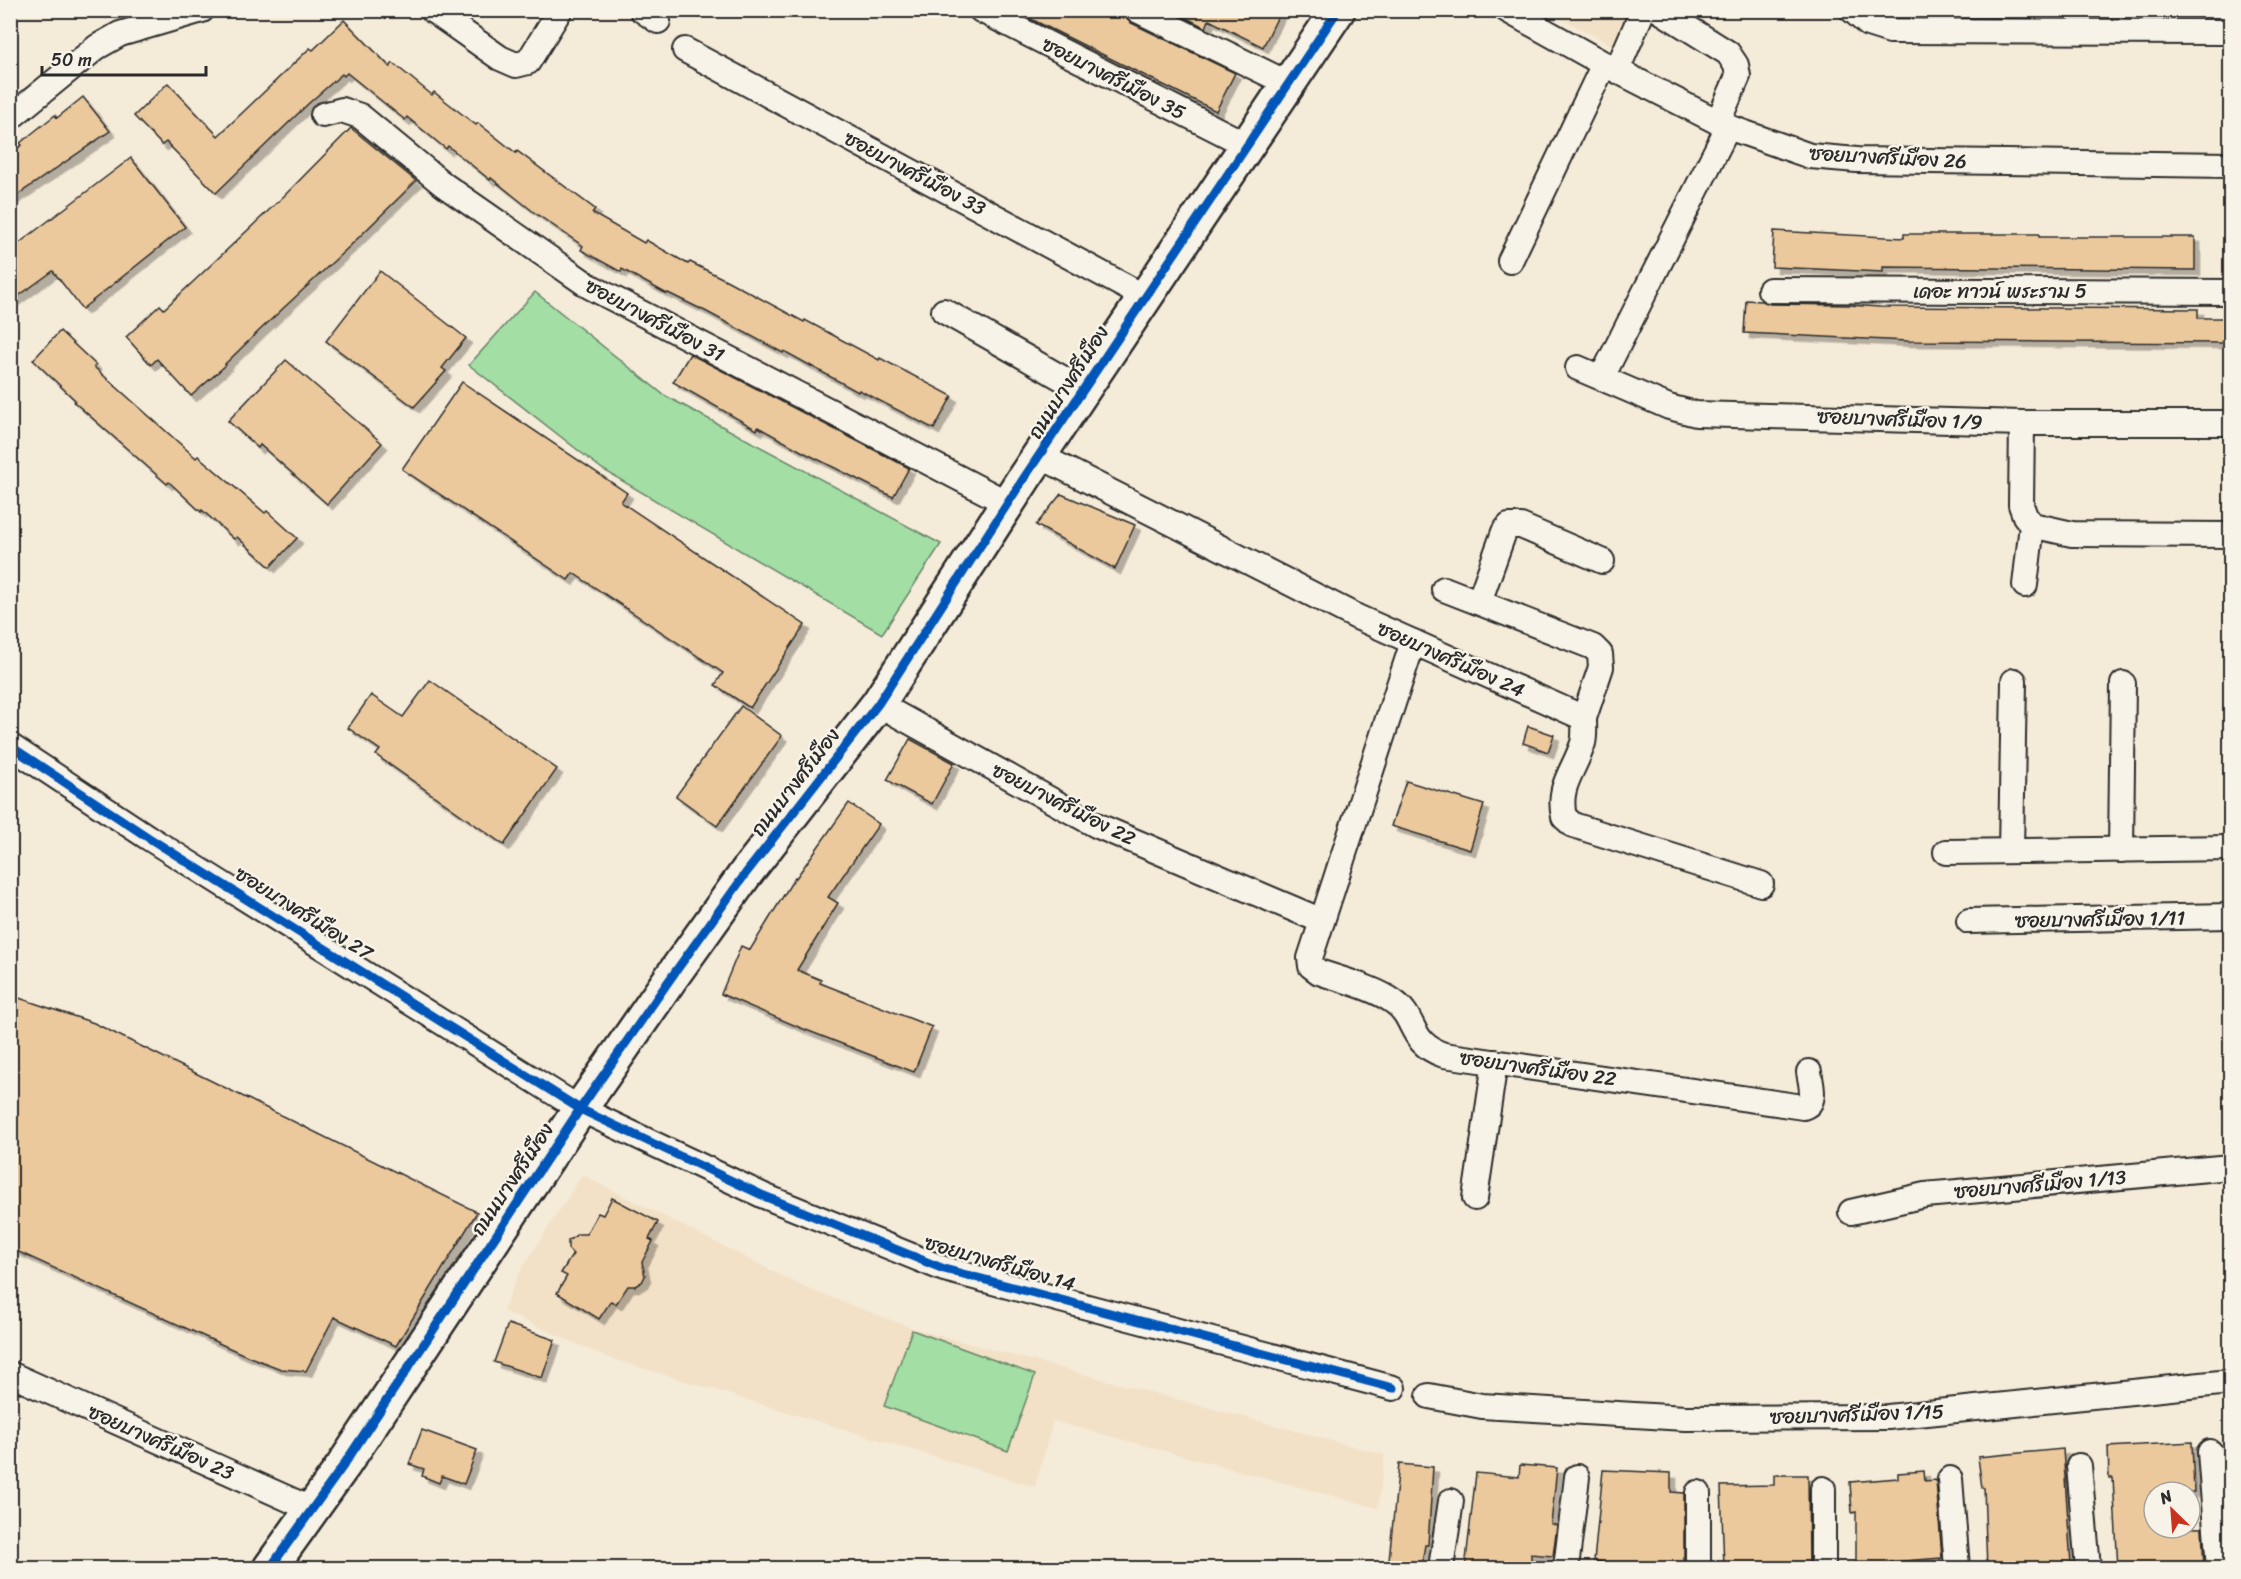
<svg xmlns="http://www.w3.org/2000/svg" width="2241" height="1579" font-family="Sriracha,'Playpen Sans Thai',sans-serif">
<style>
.built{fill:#f2e1c7}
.green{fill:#a3dea4;stroke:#678468;stroke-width:1.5}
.building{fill:#ebc99d;stroke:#2b2b2b;stroke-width:1.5;filter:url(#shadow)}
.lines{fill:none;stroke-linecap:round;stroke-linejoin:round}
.street-casing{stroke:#2b2b2b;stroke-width:28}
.secondary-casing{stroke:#2b2b2b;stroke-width:38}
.street{stroke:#f7f3e8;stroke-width:24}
.secondary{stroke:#f7f3e8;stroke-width:33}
.cycleway-casing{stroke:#f7f3e8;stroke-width:13}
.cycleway{stroke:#0057b8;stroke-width:9}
.labels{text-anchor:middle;stroke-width:5;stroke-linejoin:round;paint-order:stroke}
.street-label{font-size:20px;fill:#2b2b2b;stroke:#f7f3e8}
</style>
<defs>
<filter id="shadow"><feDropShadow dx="5.5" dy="5.5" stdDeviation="0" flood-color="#0004"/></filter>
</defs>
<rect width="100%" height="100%" fill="#f5ebd9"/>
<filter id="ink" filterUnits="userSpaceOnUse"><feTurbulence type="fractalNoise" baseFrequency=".0167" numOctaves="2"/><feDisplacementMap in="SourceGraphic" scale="12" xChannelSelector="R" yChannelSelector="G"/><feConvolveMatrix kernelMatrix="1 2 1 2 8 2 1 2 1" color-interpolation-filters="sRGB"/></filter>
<g filter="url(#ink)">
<g class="built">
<polygon points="1547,11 1635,11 1616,47"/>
<polygon points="582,1175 806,1288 915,1329 1385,1455 1378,1508 1053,1421 1035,1487 606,1357 503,1311 518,1275"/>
</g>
<g class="green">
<polygon points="535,292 664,395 941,544 882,634 602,469 469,365"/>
<polygon points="912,1330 1035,1375 1008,1451 884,1406"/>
</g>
<g class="building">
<polygon points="1013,10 1123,10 1125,17 1131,23 1235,73 1216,111"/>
<polygon points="1171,10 1281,10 1263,47 1209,20 1206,28"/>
<polygon points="344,20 390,67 393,63 432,95 434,92 476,125 478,123 516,153 517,151 595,209 592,213 644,243 646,240 688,264 690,262 728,281 804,322 805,320 879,360 880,358 952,396 934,429 859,390 858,392 784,351 783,353 707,312 668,293 667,294 622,269 621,272 581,250 583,246 535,213 491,178 490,180 448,146 446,149 407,117 405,120 347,73 344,76 342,74 309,103 216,193 166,142 162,145 134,116 168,83 218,136 310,48 313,50"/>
<polygon points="83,97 110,131 10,200 10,154 22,145 20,143 55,115 57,118"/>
<polygon points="351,128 416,181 350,246 260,330 225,364 226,365 191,396 157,359 151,365 126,337 160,305 164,309 194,281 285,195"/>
<polygon points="131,158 185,227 82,309 53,271 10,302 10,250"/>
<polygon points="1774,231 1904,238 1904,234 2039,234 2039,237 2195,237 2195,270 1883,267 1883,272 1772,267"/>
<polygon points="380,271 466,338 442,368 446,371 414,407 326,341"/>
<polygon points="1746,300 1761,301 1770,304 1849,305 1880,307 2198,309 2198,318 2230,318 2230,343 1907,341 1744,333"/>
<polygon points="60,331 96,365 94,367 196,458 198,456 265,513 267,511 297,538 270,567 237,537 234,539 202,510 201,512 169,482 167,484 74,402 75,400 33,360"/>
<polygon points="690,354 909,468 893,497 803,452 758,427 757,430 673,382"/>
<polygon points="286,360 382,443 327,504 260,445 258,448 228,421"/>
<polygon points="462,382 627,493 621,502 805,625 750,708 715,685 723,673 573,573 568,580 402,469"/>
<polygon points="1061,494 1135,525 1115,569 1036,525"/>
<polygon points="430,680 557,769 504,845 376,755 380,750 348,728 371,695 403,717"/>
<polygon points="741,706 782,736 717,826 676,796"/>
<polygon points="1528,726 1554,735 1548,752 1523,743"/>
<polygon points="910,739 954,763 932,804 887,780"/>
<polygon points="1406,781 1484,805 1470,850 1391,826"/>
<polygon points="849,803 879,824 828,897 838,903 797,970 821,980 820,983 932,1027 914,1072 801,1028 721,994 741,946 750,950 795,877 796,878"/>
<polygon points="10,995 94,1023 477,1212 396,1346 334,1317 306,1371 281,1369 247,1356 10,1248"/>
<polygon points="612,1198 658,1222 649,1239 653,1241 642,1262 645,1276 642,1282 635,1286 628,1286 616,1304 611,1301 599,1319 557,1293 567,1276 561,1273 573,1254 568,1249 568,1241 578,1234 586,1234 598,1213 603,1215"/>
<polygon points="508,1324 555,1340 542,1378 494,1362"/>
<polygon points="422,1430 477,1450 464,1484 442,1476 439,1483 422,1476 424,1469 409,1464"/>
<polygon points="2192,1442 2194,1492 2151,1492 2153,1527 2202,1528 2204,1569 2118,1569 2113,1478 2109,1478 2108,1447"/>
<polygon points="2063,1449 2071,1564 1987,1568 1984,1488 1982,1488 1978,1457"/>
<polygon points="1399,1464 1433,1467 1428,1545 1425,1545 1421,1569 1388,1569"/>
<polygon points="1520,1465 1557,1468 1551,1524 1557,1525 1553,1556 1531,1554 1531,1569 1465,1569 1476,1473 1519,1477"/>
<polygon points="1603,1470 1671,1473 1671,1492 1684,1493 1684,1563 1625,1564 1594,1561"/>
<polygon points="1924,1471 1925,1481 1936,1480 1942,1558 1891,1562 1891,1564 1856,1565 1856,1512 1852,1513 1850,1482 1898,1478 1898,1473"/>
<polygon points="1774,1475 1808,1475 1809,1566 1724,1567 1721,1486 1774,1485"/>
</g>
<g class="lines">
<g class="street-casing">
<g id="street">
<polyline points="432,10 500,58 516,65 528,62 560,10"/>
<polyline points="642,10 658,21"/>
<polyline points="981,10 1247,145"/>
<polyline points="1137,10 1289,84"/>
<polyline points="1507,10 1604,64 1728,127 1810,156 1857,160 2230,165"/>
<polyline points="1659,10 1728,53 1736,65 1738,76 1718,122"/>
<polyline points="1852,10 1868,24 1890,31 2230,32"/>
<polyline points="685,50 1145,297"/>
<polyline points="1617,70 1643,10"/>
<polyline points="323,115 342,110 360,116 444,185 589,286 1009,504"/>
<polyline points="10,118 97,47 120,34 202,10"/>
<polyline points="1510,261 1604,64"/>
<polyline points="1770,290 2230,292"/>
<polyline points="944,311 1083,390"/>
<polyline points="1578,368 1669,407 1696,414 2022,423 2230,423"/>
<polyline points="1602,377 1728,127"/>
<polyline points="2022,423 2021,505 2025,516 2032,525 2072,534 2230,535"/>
<path d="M 1040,456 L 1357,617 L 1584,718 C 1584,726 1585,736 1583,743 C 1574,772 1557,785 1564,817 L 1573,825 L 1761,884"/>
<polyline points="2025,585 2032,525"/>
<polyline points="1444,589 1593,647 1600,654 1601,667 1584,718"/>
<polyline points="1479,602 1504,532 1509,526 1521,526 1602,561"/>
<path d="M 1413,642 L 1310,958 L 1311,966 L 1319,972 C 1342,980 1375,988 1394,1002 C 1417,1018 1408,1043 1444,1055 L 1803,1107 C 1817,1103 1811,1084 1809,1072"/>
<polyline points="878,704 1096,825 1322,921"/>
<polyline points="10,746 149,838 580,1109 764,1196 944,1269 1393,1388"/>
<polyline points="2121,850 2123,684"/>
<polyline points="2011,851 2014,681"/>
<polyline points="1946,852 2230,848"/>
<polyline points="1969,921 2230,916"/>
<polyline points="1475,1198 1495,1062"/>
<polyline points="1851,1212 1925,1195 2230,1167"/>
<polyline points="10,1374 311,1509"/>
<polyline points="1429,1396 1482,1406 1685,1418 1888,1417 2230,1382"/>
<polyline points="2210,1452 2219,1568"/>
<polyline points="2079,1466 2088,1568"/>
<polyline points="1950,1479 1957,1568"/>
<polyline points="1823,1489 1823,1568"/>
<polyline points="1441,1568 1451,1501"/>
<polyline points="1566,1568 1577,1477"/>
<polyline points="1698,1568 1698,1493"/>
</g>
</g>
<g class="secondary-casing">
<polyline id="secondary" points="270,1568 343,1466 580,1109 668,982 746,873 878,704 1024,478 1338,10"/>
</g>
<use href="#street" class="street"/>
<use href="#secondary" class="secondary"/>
<g class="cycleway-casing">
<g id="cycleway">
<polyline points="10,746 149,838 580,1109 764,1196 944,1269 1393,1388"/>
<polyline points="270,1568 343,1466 580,1109 668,982 746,873 878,704 1024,478 1338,10"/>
</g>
</g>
<use href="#cycleway" class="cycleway"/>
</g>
</g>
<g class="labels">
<g class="street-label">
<text transform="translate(1114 78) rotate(27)" y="7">ซอยบางศรีเมือง 35</text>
<text transform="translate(1888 157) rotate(3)" y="7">ซอยบางศรีเมือง 26</text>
<text transform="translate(915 173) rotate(28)" y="7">ซอยบางศรีเมือง 33</text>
<text x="2000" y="298">เดอะ ทาวน์ พระราม 5</text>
<text transform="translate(655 320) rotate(28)" y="7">ซอยบางศรีเมือง 31</text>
<text transform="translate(1068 382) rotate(-57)" y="7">ถนนบางศรีเมือง</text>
<text transform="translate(1900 419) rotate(2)" y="7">ซอยบางศรีเมือง 1/9</text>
<text transform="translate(1451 659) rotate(24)" y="7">ซอยบางศรีเมือง 24</text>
<text transform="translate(795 782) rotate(-52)" y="7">ถนนบางศรีเมือง</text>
<text transform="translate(1064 804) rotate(27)" y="7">ซอยบางศรีเมือง 22</text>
<text transform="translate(304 913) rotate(32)" y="7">ซอยบางศรีเมือง 27</text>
<text transform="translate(2100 919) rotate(-1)" y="7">ซอยบางศรีเมือง 1/11</text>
<text transform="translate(1538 1068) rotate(8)" y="7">ซอยบางศรีเมือง 22</text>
<text transform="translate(512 1179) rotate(-56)" y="7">ถนนบางศรีเมือง</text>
<text transform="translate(2040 1184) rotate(-5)" y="7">ซอยบางศรีเมือง 1/13</text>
<text transform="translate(1000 1263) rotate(16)" y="7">ซอยบางศรีเมือง 14</text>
<text transform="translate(1857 1414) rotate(-2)" y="7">ซอยบางศรีเมือง 1/15</text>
<text transform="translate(161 1442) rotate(24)" y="7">ซอยบางศรีเมือง 23</text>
</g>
</g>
<rect width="2241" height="1579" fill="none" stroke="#f7f3e8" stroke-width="36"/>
<rect x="18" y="18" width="2205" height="1543" fill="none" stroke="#2b2b2b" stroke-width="2" filter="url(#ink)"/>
<g transform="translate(2172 1510) rotate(335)"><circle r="28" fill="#f7f3e8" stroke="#a5a39c" stroke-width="1.5"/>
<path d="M0-4.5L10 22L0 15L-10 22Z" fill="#c8321e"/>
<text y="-9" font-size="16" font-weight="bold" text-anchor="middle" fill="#2b2b2b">N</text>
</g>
<path d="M42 66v9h164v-9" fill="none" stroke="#2b2b2b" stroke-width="3"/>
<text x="51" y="66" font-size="18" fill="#2b2b2b" stroke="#f7f3e8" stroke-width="4.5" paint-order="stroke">50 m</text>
</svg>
